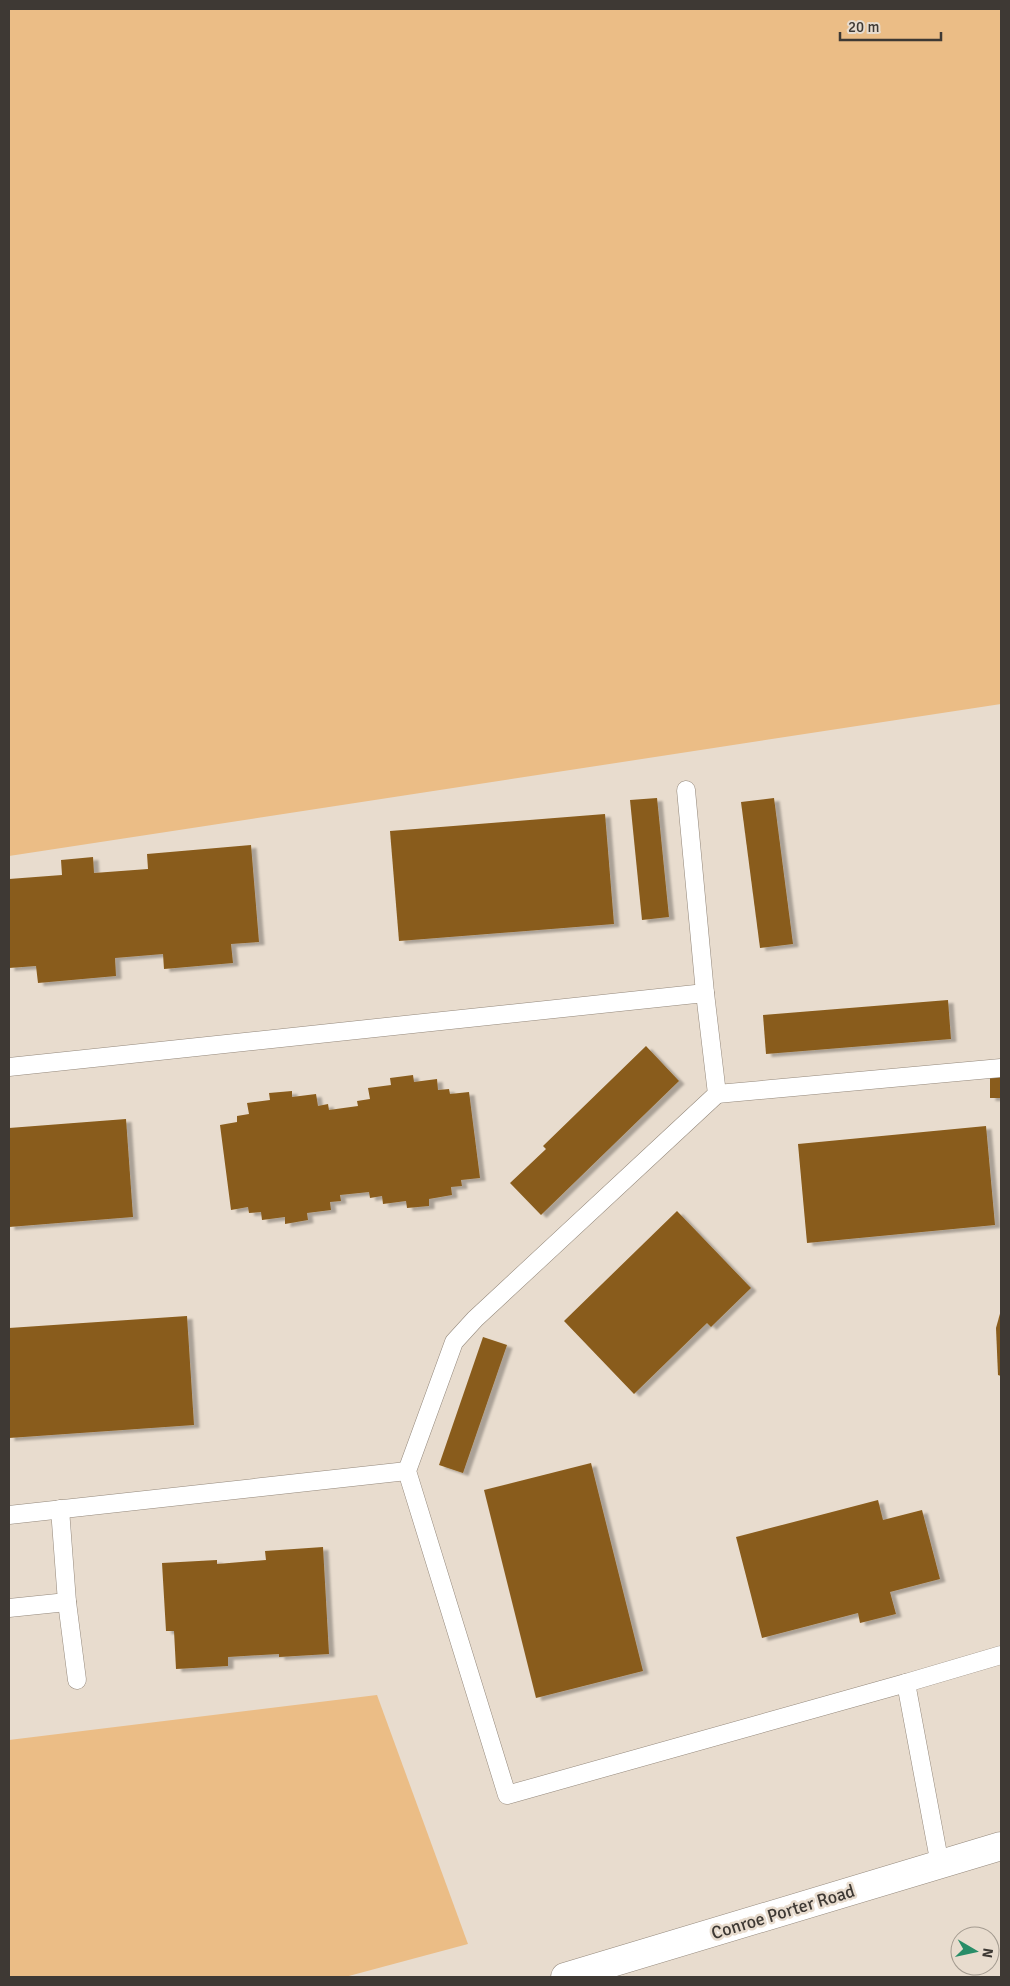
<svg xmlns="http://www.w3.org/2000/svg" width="1010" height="1986" font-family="Signika,sans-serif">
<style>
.green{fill:#ebbd86}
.building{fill:#895c1c;filter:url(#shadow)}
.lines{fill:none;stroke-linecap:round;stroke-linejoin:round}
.lane-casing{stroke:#94887b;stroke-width:19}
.secondary-casing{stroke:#94887b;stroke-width:29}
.lane{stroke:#fff;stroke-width:18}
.secondary{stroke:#fff;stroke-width:28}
.labels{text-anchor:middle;stroke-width:5;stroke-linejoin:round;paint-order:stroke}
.street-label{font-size:18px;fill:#3e3934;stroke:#e8dcce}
</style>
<defs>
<filter id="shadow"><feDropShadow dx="5.5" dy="3" stdDeviation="1" flood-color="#0004"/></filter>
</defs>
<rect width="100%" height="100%" fill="#e8dcce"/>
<g class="green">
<polygon points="9,9 1001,9 1001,704 9,856"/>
<polygon points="377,1695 468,1944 345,1977 9,1977 9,1740"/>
</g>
<g class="building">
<polygon points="657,798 669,917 642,920 630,800"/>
<polygon points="774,798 793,944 760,948 741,802"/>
<polygon points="605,814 614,924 399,941 390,831"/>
<polygon points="251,845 259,942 231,944 233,963 164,969 163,954 115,958 116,976 38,983 36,966 9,968 9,879 62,875 61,860 93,857 94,873 148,869 147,854"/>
<polygon points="948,1000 951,1039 766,1054 763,1015"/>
<polygon points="646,1046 679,1081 541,1215 510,1183 546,1149 543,1146"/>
<rect x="990" y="1073" width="11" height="25"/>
<polygon points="413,1075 414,1082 437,1079 438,1090 449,1089 450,1094 469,1092 480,1178 461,1180 462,1186 451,1187 452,1195 429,1199 429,1206 407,1208 406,1201 383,1204 382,1196 370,1198 369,1192 340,1195 341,1201 330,1202 331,1210 307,1213 308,1220 285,1224 285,1217 262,1220 261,1212 249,1213 248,1207 231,1210 220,1125 237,1122 237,1116 249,1114 247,1103 270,1100 269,1093 292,1091 292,1097 316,1094 318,1106 328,1104 329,1110 358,1106 357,1101 370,1099 368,1088 391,1085 390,1078"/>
<polygon points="126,1119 133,1217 9,1227 9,1128"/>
<polygon points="986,1126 995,1225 807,1243 798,1144"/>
<polygon points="677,1211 751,1288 711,1327 707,1323 634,1394 564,1321"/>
<polygon points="1001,1310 1001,1376 998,1375 996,1328"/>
<polygon points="187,1316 194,1425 9,1438 9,1328"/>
<polygon points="483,1337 507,1345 463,1473 439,1465"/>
<polygon points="591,1463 643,1671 536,1698 484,1490"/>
<polygon points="878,1500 883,1520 922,1510 940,1579 890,1592 896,1614 860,1623 858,1613 762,1638 736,1537"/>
<polygon points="323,1547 329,1654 279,1657 279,1654 228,1657 228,1666 176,1669 174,1631 166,1631 162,1563 217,1560 217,1564 266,1560 265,1551"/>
</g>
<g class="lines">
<g class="lane-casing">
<g id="lane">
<polyline points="686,790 705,993"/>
<polyline points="9,1067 705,993 717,1094 475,1319 454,1342 407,1471 507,1795 906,1683 940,1865"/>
<polyline points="717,1094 1001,1068"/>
<polyline points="9,1515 407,1471"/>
<polyline points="67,1602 77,1680"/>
<polyline points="9,1608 67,1602 60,1509"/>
<polyline points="906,1683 1001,1655"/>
</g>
</g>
<g class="secondary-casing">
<polyline id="secondary" points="565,1977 1001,1846"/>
</g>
<use href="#lane" class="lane"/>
<use href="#secondary" class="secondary"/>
</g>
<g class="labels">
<g class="street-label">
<text transform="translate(783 1912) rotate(-17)" y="6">Conroe Porter Road</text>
</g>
</g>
<rect width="1010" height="1986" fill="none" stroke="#3e3934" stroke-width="20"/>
<g transform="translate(975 1951) rotate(99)"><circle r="24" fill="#e8dcce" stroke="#a49b90"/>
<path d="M0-4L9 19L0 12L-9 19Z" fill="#288d68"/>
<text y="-8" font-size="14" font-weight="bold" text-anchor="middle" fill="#3e3934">N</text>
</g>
<path d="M840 32v8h101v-8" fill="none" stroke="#3e3934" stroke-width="2.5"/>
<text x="848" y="32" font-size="15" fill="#3e3934" stroke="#e8dcce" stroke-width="4" paint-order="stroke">20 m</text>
</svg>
